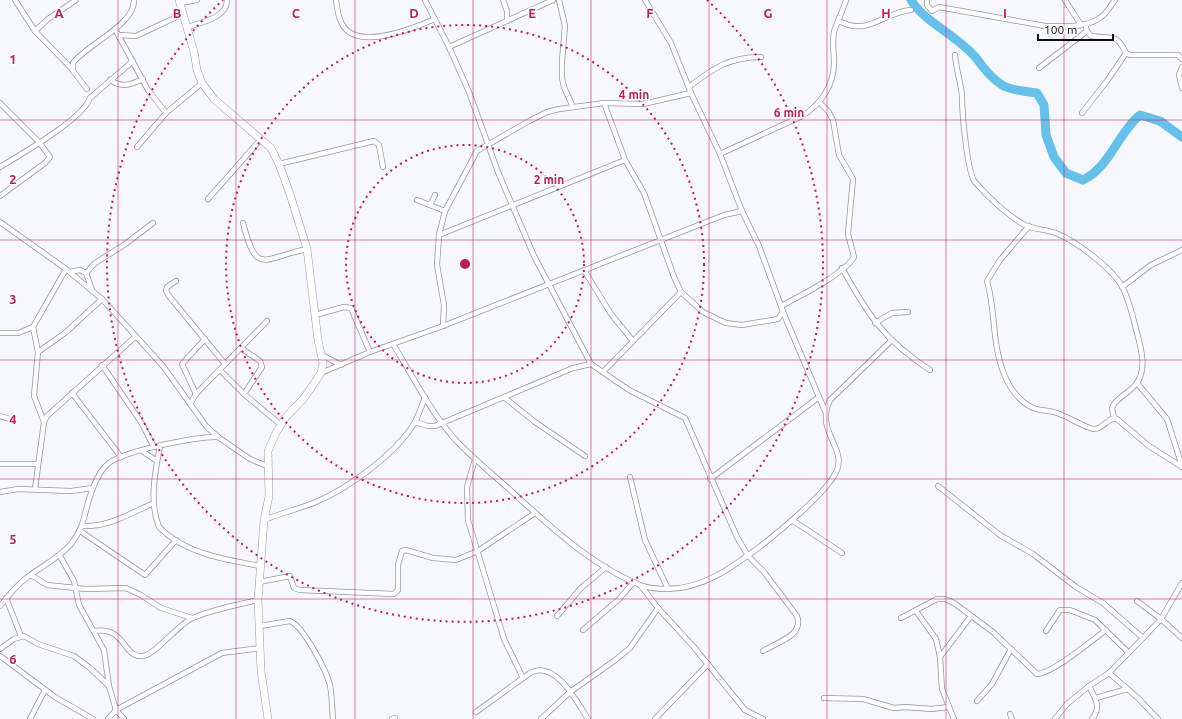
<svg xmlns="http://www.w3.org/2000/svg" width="1182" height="719" font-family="Ubuntu,sans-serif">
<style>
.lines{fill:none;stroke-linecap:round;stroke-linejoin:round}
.river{stroke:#65c1eb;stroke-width:9}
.street-casing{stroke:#96979d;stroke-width:6}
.secondary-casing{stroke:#96979d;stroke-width:8}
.street{stroke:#fff;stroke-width:4.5}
.secondary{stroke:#fff;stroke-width:7}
.grid{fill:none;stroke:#c2185b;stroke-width:1;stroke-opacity:0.55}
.ring{fill:none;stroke:#c2185b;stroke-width:2;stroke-dasharray:2 4}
.grid-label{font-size:13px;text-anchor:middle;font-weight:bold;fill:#c2185b;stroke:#fff;stroke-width:3;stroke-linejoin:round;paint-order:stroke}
.centre{fill:#c2185b;stroke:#fff;stroke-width:2}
.ring-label{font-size:12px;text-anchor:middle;font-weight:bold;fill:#c2185b;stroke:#fff;stroke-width:3;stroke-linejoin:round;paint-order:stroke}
</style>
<rect width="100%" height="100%" fill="#f7f8fe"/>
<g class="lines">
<path class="river" d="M 911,0 C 924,22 960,37 977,59 C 984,69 991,78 1002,85 C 1012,91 1026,91 1037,93 L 1044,105 L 1046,135 L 1054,157 L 1066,173 L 1083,180 C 1109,168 1118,133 1140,115 L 1160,121 L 1182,137"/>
<g class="street-casing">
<g id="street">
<polyline points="15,0 35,31 72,69"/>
<path d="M 336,0 C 337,8 338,17 342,24 C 357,52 414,28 435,19"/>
<polyline points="425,0 449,47 469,92 498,172 534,256 591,364"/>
<polyline points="503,0 507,11 507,21"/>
<polyline points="559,0 565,26 562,61 562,78 564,87 573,107"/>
<path d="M 927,0 L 927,5 L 932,11 L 939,7 L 1045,26 C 1063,26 1086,29 1101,17 C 1107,13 1110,6 1115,0"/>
<polyline points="1065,0 1081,25"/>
<polyline points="180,3 197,0"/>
<path d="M 839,21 C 868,37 884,12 911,10"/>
<path d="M 1085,24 L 1087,31 L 1091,36 C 1112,40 1115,31 1126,53 L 1130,55 L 1178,55 L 1182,59"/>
<path d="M 188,27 C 202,22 227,18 227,0"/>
<polyline points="115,29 148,90 166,113"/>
<polyline points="35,31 48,19 76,0"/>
<polyline points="119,35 136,36 183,14"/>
<polyline points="449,47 553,0"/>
<path d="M 955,55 C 956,69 961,83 962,96 C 962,111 967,173 975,182 C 987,196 1007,215 1023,224 C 1033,230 1047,229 1058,234 C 1077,242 1113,269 1123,288 C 1128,299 1132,313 1135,325 C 1139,342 1149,368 1136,384 C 1130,392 1120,396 1114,404 L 1112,408 L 1114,418"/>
<polyline points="1039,68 1087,31"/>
<path d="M 110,80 C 122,88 130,85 143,79"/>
<path d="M 689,87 C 713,68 730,57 761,57"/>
<polyline points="1182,88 1179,75 1182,67"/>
<path d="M 87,89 L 73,71 L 73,63 C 87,44 135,25 134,0"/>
<polyline points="0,103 39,142 50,157 45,163 0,196"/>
<polyline points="604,103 625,160 644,193 674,277 681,292 703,312 726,323 742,325 778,319 783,312 781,306 759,246 742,211 720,154 691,93 671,43 645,0"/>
<polyline points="1082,113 1107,81 1126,53"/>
<polyline points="137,147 166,113 202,83"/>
<path d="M 720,154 L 802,116 C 820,105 834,86 834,63 C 834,54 832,41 834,32 C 837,21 843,11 846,0"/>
<polyline points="279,164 374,141 379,145 383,167"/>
<path d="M 0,167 C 21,154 82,120 90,98 L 133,61"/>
<polyline points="208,199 261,139"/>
<polyline points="417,200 445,211"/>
<polyline points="430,205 435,195"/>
<polyline points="0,222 66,269 102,299 163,366 206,426 218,437 250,459 267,466"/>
<path d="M 243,223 C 257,277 262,258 307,249"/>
<path d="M 1029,226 L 1000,260 L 987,281 C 992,298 993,317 995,335 C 998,362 1006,395 1033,408 C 1040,411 1049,410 1057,413 C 1068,417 1079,424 1090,428 C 1102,433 1107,416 1117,419 L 1149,446 L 1182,467"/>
<polyline points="439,235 625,160"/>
<path d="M 842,268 C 868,315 884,340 930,370"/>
<polyline points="584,270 611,314 633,341"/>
<polyline points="70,272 80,270 86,273 92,290"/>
<polyline points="86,273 95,263 124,245 153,223"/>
<polyline points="176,281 167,287 166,291 169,296 225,364"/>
<polyline points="1122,287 1151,265 1182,250"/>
<path d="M 781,306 C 800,296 844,274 854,257 L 848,234 L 853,179 L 839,155 L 833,120 L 828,111 L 819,102"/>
<polyline points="783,312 825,411"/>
<polyline points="315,315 344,307 351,308 370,352"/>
<polyline points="875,323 892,313 908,312"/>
<polyline points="443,326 444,305 437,265 439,235 445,211 477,151 529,121 547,112 559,109 604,103 643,104 691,93"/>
<polyline points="33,327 38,352 34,396 44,422"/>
<polyline points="0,333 18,333 33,327 66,269"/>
<path d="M 393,344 C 412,375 429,409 453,437 C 470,456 490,472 509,489 C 548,525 591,565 640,585 C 648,588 659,589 667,589 C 704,589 734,566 762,545 C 780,531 829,491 837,470 C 846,447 815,431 830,400 L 892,340"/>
<polyline points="241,348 260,361 262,367 244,394"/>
<polyline points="38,352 65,333 102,299"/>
<polyline points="320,354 341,365"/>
<polyline points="102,365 141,422 154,447"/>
<polyline points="220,370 244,394 281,425"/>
<polyline points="603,372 681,292"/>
<polyline points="321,373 370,352 443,326 724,215 742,211"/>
<polyline points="1137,383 1167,419 1182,466"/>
<polyline points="72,393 121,457"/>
<polyline points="196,394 182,364 205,339"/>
<polyline points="505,398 535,422 585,456"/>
<polyline points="190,404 196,394 267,321"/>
<polyline points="0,416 10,419"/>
<path d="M 415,422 L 428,426 L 435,426 L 573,368 L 591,364 L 629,390 L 685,418 L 737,537 L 748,556 L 764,572 L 797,616 C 804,636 777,642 763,651"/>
<path d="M 160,446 C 155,472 149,502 159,527 C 184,553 225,560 260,566"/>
<polyline points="142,451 157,461"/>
<polyline points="475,459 467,487 468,520 504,639 523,678"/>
<polyline points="0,464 38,464"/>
<polyline points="630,477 645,540 668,589"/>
<polyline points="710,479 819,397"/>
<polyline points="938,486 1000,535 1033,554 1076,587 1103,603 1143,638"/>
<polyline points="35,489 44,422 47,416 135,337"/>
<polyline points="0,492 18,489 71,491 93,488"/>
<path d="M 264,520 C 281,513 299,509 316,502 C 349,488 397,453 415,422 C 419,414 422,405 425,397"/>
<polyline points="792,520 842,553"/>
<path d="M 83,526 C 109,527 131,513 154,503"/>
<polyline points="80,531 145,575 176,540"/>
<polyline points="60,556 74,581 79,605 104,650 109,686 116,710 124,719"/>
<polyline points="31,575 47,585 85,589 126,588 141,595 161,608 192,618"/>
<polyline points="259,582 290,576 294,588 300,590 394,594 398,590 398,565 402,551 406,550 433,558 456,560 478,551 535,513"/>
<polyline points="641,586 658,608 693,646 745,710 763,719"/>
<polyline points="6,598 21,636"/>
<polyline points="1137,601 1161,619 1182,638"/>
<path d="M 0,606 C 8,596 15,587 25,579 C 40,567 58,559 71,544 C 86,526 84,509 93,488 C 96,480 102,468 109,463 C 124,451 198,436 218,437"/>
<polyline points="916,611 936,639 940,657 942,689 954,719"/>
<polyline points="557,616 581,588 606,567"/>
<path d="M 901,618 L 937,599 L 945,599 L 954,603 L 993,632 L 1037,674 C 1053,673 1091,641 1106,630"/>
<path d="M 260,626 L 290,621 C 304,627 326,670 330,685 C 332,696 332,708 333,719"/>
<polyline points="583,630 618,600 634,582"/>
<path d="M 94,631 C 126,626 123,658 142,656 C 151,656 164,641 171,635 C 178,629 185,621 193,618 C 213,609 237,605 258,600"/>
<polyline points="1046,631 1060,610 1070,610 1095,620 1128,652"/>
<polyline points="0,649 14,639 24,636 38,644 74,656 90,668 109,686"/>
<polyline points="0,656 55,697 93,719"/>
<polyline points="940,657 971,616"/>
<polyline points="1109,673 1138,698 1158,719"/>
<path d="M 1089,686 C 1095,698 1102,707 1092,719"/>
<polyline points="824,698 863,699 894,708 905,707 932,709 948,707"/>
<polyline points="1096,698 1127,689"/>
<polyline points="977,701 992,684 1011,649"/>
<path d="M 476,712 L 530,673 C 555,659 577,702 588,719"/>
<polyline points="1010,714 1012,719"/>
<polyline points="30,719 45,690"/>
<polyline points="108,719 116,710 222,653 261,648"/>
<polyline points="392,719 395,718"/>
<polyline points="541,719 570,692 614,661 630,648 658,608"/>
<polyline points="655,719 708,664"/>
<polyline points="1055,719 1067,704 1089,686 1109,673 1143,638 1161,619 1182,583"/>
</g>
</g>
<g class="secondary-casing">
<polyline id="secondary" points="179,0 194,52 197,70 202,83 214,99 271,148 279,164 290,194 307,249 318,340 323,363 321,373 304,398 286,417 276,433 268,451 269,496 264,520 258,600 261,671 268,719"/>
</g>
<use href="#street" class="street"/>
<use href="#secondary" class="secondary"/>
</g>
<path class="grid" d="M 118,0 L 118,719M 236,0 L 236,719M 355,0 L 355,719M 473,0 L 473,719M 591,0 L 591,719M 709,0 L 709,719M 827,0 L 827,719M 946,0 L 946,719M 1064,0 L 1064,719M 0,120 L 1182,120M 0,240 L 1182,240M 0,360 L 1182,360M 0,479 L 1182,479M 0,599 L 1182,599"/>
<g class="ring">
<circle cx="465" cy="264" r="119"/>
<circle cx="465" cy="264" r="239"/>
<path d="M707 0A358 358 0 1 1 223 0"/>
</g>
<g class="grid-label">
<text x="59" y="18">A</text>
<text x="177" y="18">B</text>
<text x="296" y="18">C</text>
<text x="414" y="18">D</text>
<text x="532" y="18">E</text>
<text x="650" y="18">F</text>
<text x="768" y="18">G</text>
<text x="886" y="18">H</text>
<text x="1005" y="18">I</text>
<text x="13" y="64">1</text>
<text x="13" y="184">2</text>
<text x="13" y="304">3</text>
<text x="13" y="424">4</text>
<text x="13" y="544">5</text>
<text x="13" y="664">6</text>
</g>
<circle cx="465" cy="264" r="6" class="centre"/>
<g class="ring-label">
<text x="634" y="99">4 min</text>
<text x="789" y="117">6 min</text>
<text x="549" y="184">2 min</text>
</g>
<path d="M1038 34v6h75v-6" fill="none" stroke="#0e0e10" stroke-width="2"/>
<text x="1044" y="34" font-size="12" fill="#0e0e10" stroke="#ffffff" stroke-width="3" paint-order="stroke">100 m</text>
</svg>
